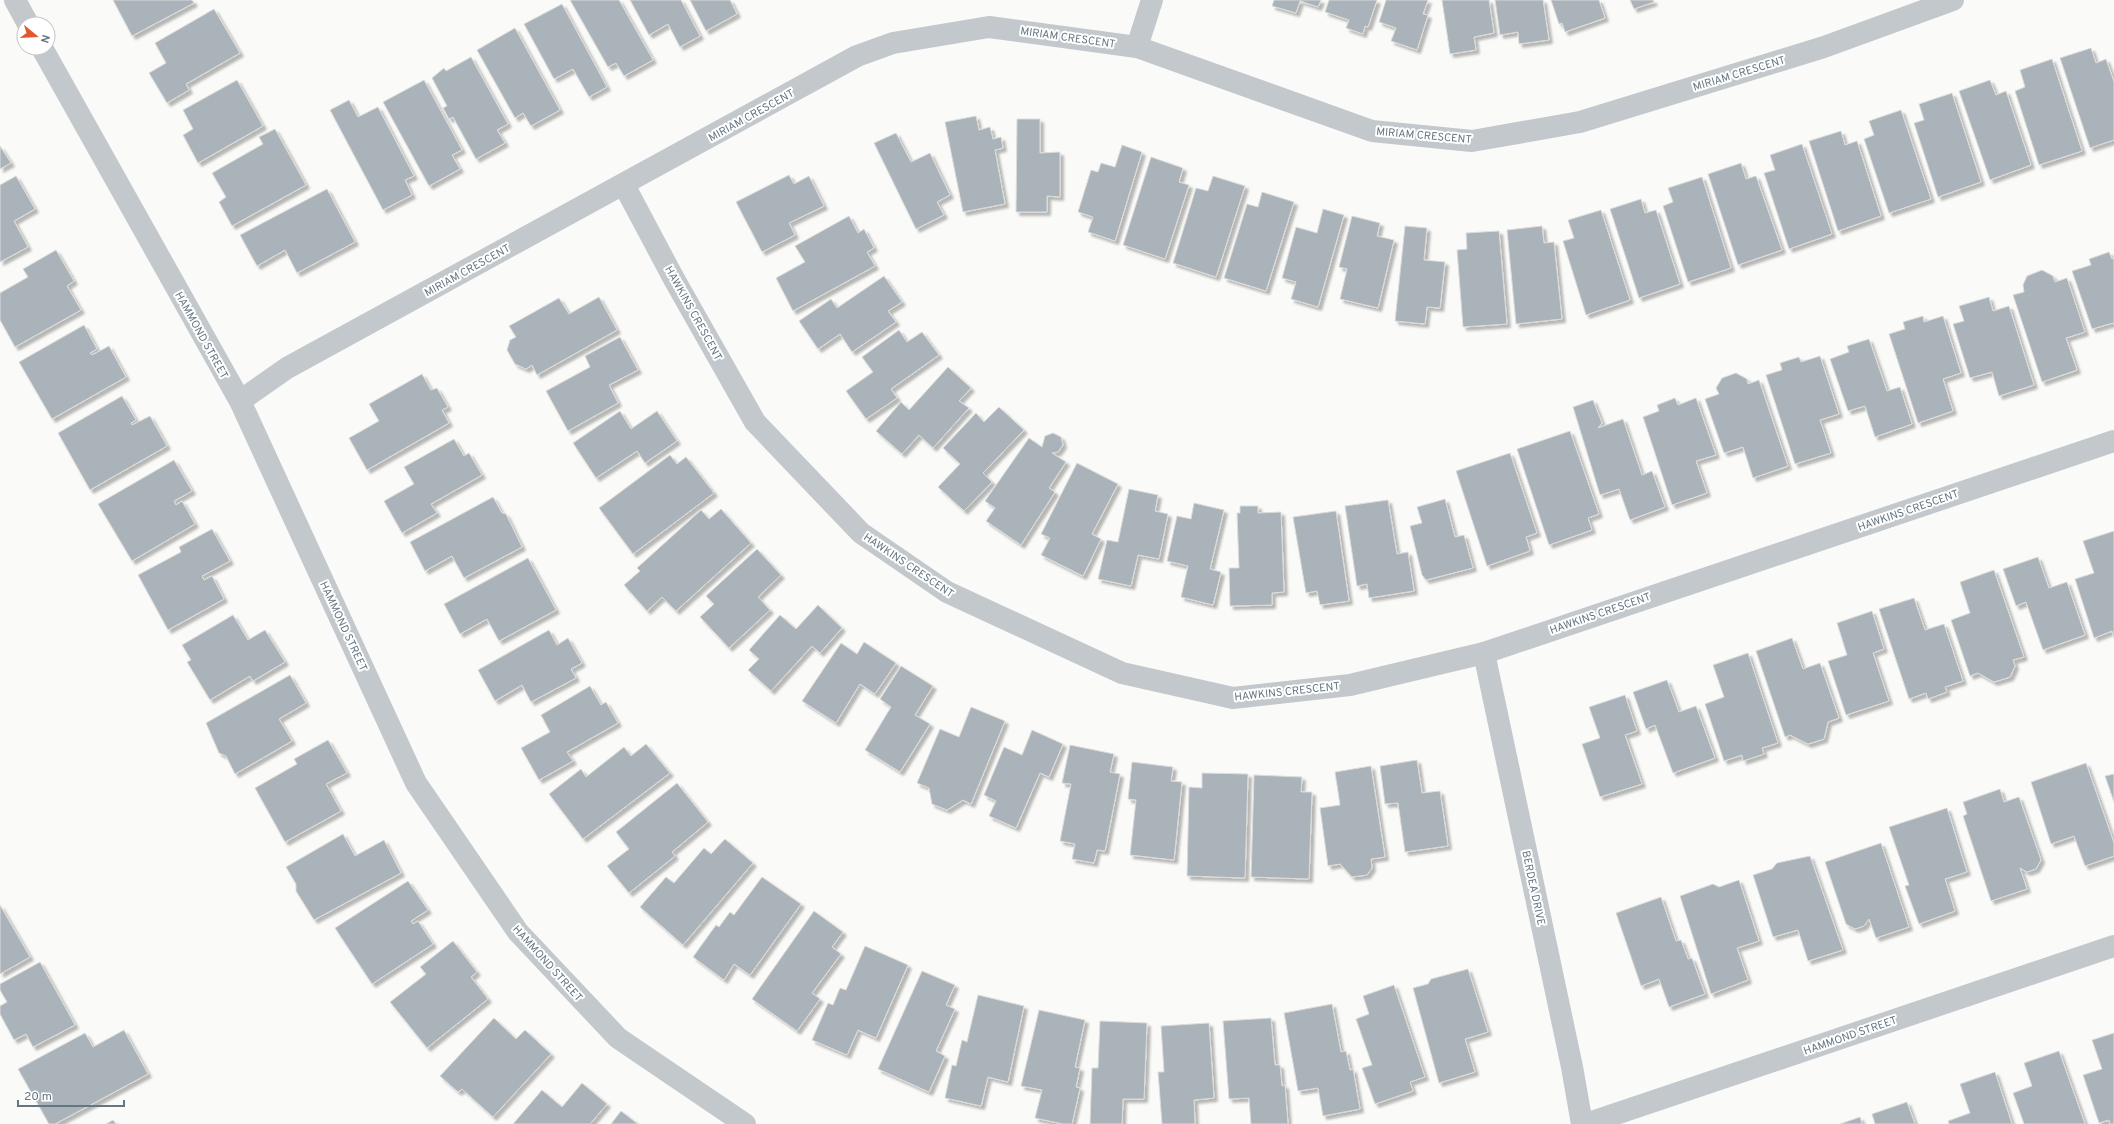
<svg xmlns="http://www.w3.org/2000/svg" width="2114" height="1124" font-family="Overpass,sans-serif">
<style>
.building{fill:#aab3b9;stroke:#dcdcda;filter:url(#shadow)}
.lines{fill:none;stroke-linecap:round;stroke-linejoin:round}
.minor{stroke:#c3c8cc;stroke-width:22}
.labels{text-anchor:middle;stroke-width:4;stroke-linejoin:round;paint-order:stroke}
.street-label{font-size:11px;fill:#657683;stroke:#fff}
</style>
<defs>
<filter id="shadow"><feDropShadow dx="3.5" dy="3.5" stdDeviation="1" flood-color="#0004"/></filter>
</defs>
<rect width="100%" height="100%" fill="#fafaf8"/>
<g class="building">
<polygon points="113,0 192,0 194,3 132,36"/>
<polygon points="570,0 619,0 653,60 624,76 616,63 608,67"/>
<polygon points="630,0 681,0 700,36 680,47 668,24 649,35"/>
<polygon points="690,0 730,0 737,14 706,31"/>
<polygon points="1274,0 1321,0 1318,7 1300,1 1296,13 1272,6"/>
<polygon points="1329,0 1377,0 1368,27 1365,26 1363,34 1346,28 1349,20 1325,12"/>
<polygon points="1386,0 1428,0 1423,14 1428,15 1417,50 1391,41 1396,28 1379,22"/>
<polygon points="1442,0 1489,0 1494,33 1474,37 1476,50 1450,54"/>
<polygon points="1495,0 1543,0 1549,40 1519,44 1518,32 1500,35"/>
<polygon points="1551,0 1599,0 1605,18 1565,32 1562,23 1559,24"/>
<polygon points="1630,0 1653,0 1654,2 1634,9"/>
<polygon points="562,4 607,87 589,97 573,69 554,79 524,24"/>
<polygon points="214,9 240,53 186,84 189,90 167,103 149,73 166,63 155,43"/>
<polygon points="515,28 560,110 531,126 523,113 515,118 477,50"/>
<polygon points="2091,48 2096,63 2106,59 2114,82 2114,140 2090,148 2060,58"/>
<polygon points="471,57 508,124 497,130 505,143 476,159 453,117 449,119 443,108 447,106 432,78 444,68 446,71"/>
<polygon points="2052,59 2082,151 2039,165 2015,91 2025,87 2020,70"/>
<polygon points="237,80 263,126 198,163 183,135 193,129 183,110"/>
<polygon points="424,80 462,150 452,155 460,169 429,186 383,102"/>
<polygon points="1990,80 1996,95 2006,91 2031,165 1990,180 1959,91"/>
<polygon points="1952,93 1981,182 1938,197 1914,123 1924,120 1919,104"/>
<polygon points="349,100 358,117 378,107 414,176 405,180 412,195 383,210 330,110"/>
<polygon points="1901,110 1931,199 1889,213 1864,139 1874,135 1869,121"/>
<polygon points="976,116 979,130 990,127 993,139 1001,137 1003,148 995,150 1005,204 963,212 945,122"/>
<polygon points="1017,119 1040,119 1040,153 1060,152 1060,197 1047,196 1047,212 1016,212"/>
<polygon points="275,129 306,185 232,226 219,202 226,197 212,173 263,144 259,137"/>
<polygon points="1841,131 1845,145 1857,141 1881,216 1838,231 1809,141"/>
<polygon points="896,133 911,162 930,153 950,195 937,202 944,215 916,229 874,143"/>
<polygon points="1802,144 1832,234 1789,249 1764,173 1775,170 1770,155"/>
<polygon points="1122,145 1142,152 1115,241 1088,232 1093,217 1078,212 1091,170 1098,172 1101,163 1115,167"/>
<polygon points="0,146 11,163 0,169"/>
<polygon points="1151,157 1183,168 1179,182 1189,185 1165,259 1123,245"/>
<polygon points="1741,163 1746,179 1756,176 1782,250 1738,265 1708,174"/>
<polygon points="789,175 794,184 809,176 824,206 789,223 795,235 762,252 736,202"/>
<polygon points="16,176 35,209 14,221 28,247 0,262 0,185"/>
<polygon points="1213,176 1245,186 1216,277 1173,263 1196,188 1208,191"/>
<polygon points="1702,177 1731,268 1688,282 1663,206 1673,202 1668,188"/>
<polygon points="327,189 355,242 297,273 285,250 257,266 240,235"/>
<polygon points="1262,192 1294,202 1266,291 1224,278 1247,204 1258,207"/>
<polygon points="1641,199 1645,213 1656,210 1680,284 1639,298 1610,209"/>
<polygon points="1323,209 1344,215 1318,307 1291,299 1296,282 1282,278 1296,227 1317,233"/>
<polygon points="1601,210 1630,300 1586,315 1563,241 1574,238 1568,220"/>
<polygon points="849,216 858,233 864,229 874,248 867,252 875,266 793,311 776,278 805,262 795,246"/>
<polygon points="1352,216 1380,223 1377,236 1394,240 1378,308 1340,299 1347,269 1339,267"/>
<polygon points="1405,226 1427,228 1424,260 1445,262 1440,308 1427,307 1425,324 1395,321"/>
<polygon points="1542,226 1544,243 1554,242 1562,319 1516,324 1507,230"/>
<polygon points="1499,231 1507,324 1463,327 1457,250 1467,249 1466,233"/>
<polygon points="56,250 74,281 67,286 81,310 15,347 0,320 0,293 28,277 23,269"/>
<polygon points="2109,252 2112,259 2114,258 2114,325 2113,323 2092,329 2072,271 2091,265 2089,259"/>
<polygon points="2042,270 2053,276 2055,282 2067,278 2085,332 2066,338 2077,370 2042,382 2013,295 2024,292 2023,285 2027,276"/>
<polygon points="884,276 902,302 888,311 896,322 852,352 840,334 818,349 799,321 831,299 837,308"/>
<polygon points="599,297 617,330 537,375 532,365 526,369 515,364 507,350 510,340 516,337 509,326 559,298 569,314"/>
<polygon points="1989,297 1993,311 2009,306 2034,385 1999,396 1992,372 1970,378 1953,324 1964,321 1959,306"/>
<polygon points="1923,316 1924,322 1943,316 1961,373 1943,379 1953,411 1918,423 1889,334 1905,329 1903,322"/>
<polygon points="84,325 97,349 90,353 92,355 109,346 126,377 52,419 19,362"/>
<polygon points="899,330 907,342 922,332 939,355 891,389 897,398 866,419 846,391 873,372 862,357"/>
<polygon points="620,337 638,370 609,385 618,403 568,431 546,391 590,367 585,356"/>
<polygon points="1869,339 1887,391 1900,387 1912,424 1875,437 1865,406 1848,411 1830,359 1849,352 1847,346"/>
<polygon points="1820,356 1839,414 1820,420 1831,453 1795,464 1766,375 1782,370 1780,363 1799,357 1801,362"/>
<polygon points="948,367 971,388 959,401 969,408 933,448 919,435 902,454 876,431 901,402 909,410"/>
<polygon points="1736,373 1747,379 1748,384 1759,380 1788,466 1753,478 1743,447 1724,453 1705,399 1719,394 1716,388 1722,378"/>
<polygon points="422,374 431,390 437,388 448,407 442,410 449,423 367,470 349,438 379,421 369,404"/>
<polygon points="122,396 136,420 131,423 132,425 150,416 167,446 90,490 58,433"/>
<polygon points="1675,398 1678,405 1696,398 1716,455 1696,461 1707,493 1672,505 1643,417 1659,411 1657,405"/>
<polygon points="1593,400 1602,423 1598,428 1623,419 1642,475 1652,471 1665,507 1630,520 1619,489 1600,495 1573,407"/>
<polygon points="999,407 1024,430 983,473 992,482 964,511 938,487 960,464 943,448 976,413 984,422"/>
<polygon points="620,411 631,429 657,411 677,441 645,463 637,451 596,478 573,443"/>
<polygon points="1570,431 1599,514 1588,518 1592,530 1549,545 1517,449"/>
<polygon points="1053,433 1061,437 1063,445 1058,452 1052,453 1066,462 1049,488 1055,492 1021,545 986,521 995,508 985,501 1029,438 1042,447 1045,436"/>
<polygon points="454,439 464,456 469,453 482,475 431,504 437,513 402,533 384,501 414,484 404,467"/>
<polygon points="1510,453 1537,533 1526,537 1530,551 1487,566 1456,471"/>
<polygon points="670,455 677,464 686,457 714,493 633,554 599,508"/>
<polygon points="174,460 192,491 174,501 176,505 182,501 195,524 132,561 98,504"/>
<polygon points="1077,463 1118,484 1092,534 1101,539 1083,576 1041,555 1050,538 1041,534"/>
<polygon points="1129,489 1158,495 1155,511 1168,514 1159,559 1138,555 1131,586 1098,579 1107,540 1118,542"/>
<polygon points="493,497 502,513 506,514 522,547 464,578 452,556 425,571 410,542"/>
<polygon points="1445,499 1455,537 1464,535 1473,568 1426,580 1422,575 1410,526 1422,523 1417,507"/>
<polygon points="1388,500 1397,554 1408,552 1414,591 1369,598 1367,584 1357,586 1345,506"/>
<polygon points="1194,503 1224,510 1210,569 1221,572 1213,605 1181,597 1188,566 1167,561 1177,516 1191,519"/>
<polygon points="1240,506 1258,506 1258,513 1281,512 1284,592 1272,593 1272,605 1230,606 1229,568 1239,568 1237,513 1240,513"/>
<polygon points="721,509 751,543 676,611 662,597 647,611 624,585 640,571 637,568 701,510 709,519"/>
<polygon points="1336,511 1349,601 1320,605 1317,591 1306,593 1293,517"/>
<polygon points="212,529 230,561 202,576 204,580 212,576 224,599 168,630 138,575 181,552 179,547"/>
<polygon points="2114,531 2114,638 2112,631 2094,638 2075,579 2094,573 2083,541"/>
<polygon points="757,549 781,575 758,597 770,610 729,648 700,617 714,604 706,596"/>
<polygon points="2038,557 2049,588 2067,582 2085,635 2043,650 2026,602 2016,606 2003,569"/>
<polygon points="528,558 556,610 499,641 487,619 460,634 444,604"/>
<polygon points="1994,570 2024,657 2013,660 2015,666 2010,677 1994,682 1978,673 1970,676 1951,620 1970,613 1960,582"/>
<polygon points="1914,598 1925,630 1944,624 1963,681 1945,687 1947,692 1928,699 1926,693 1909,699 1879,609"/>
<polygon points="818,605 842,628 820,653 812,646 771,691 748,670 759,659 749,650 780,615 796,629"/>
<polygon points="1872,611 1884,649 1873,653 1889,701 1846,715 1828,661 1847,655 1837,623"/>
<polygon points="233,615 248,640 265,630 285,662 253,681 250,676 210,700 187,662 191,660 182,645"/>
<polygon points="549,630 557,645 568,638 582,663 571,669 576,678 531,702 522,685 495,701 478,670"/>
<polygon points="1792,638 1803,669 1820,663 1839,718 1828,722 1824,739 1808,744 1790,735 1785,737 1756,651"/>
<polygon points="864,642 896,663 875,694 860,684 836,723 802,701 841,643 857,654"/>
<polygon points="1748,653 1778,743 1762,748 1764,754 1743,761 1742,755 1724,761 1705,704 1724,697 1713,665"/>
<polygon points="901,666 933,686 915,715 930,724 900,772 865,750 891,707 880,699"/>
<polygon points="290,675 306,703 279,719 292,741 235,774 226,756 219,753 206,723"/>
<polygon points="1667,680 1679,712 1696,706 1715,758 1673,773 1655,725 1646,729 1633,692"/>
<polygon points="590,686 601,705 606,702 618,723 567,752 573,761 539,780 521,748 550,732 541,715"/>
<polygon points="1625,695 1637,731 1625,735 1642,784 1600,797 1582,744 1600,738 1589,707"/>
<polygon points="971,707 1005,721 971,804 963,800 947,810 932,804 929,788 917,783 940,729 959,737"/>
<polygon points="1032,730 1063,744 1049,777 1040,773 1016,828 989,816 996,801 984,795 1004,747 1022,755"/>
<polygon points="328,740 347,773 326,784 341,811 285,842 255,788 297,764 294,759"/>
<polygon points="646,744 670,773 583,839 549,794 581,769 586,777 624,747 631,756"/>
<polygon points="1070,745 1114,754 1110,772 1120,774 1105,851 1097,850 1094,863 1072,859 1075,844 1060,841 1071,784 1062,783"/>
<polygon points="1417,760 1422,793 1440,791 1448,846 1405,852 1398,803 1385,804 1380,766"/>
<polygon points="1132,762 1173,767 1171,781 1182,782 1174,860 1130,855 1136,800 1128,799"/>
<polygon points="2086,763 2114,843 2114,856 2085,866 2074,836 2051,844 2031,782"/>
<polygon points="1371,766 1385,857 1371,859 1372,868 1367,875 1352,877 1340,864 1328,866 1320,808 1340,805 1335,772"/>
<polygon points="1202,773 1248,774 1245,878 1187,876 1189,787 1202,788"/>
<polygon points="2114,774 2114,802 2105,776"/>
<polygon points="1254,775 1302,777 1301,792 1312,792 1309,879 1251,877"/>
<polygon points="677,783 708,822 672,852 675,856 629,893 607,866 629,849 616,832"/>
<polygon points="2000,789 2004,802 2019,797 2041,860 2036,869 2027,872 2020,868 2027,889 1991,901 1963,816 1967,814 1963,802"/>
<polygon points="1947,808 1967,872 1945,879 1955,911 1919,924 1905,886 1909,885 1889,827"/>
<polygon points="343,834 355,856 384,840 401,873 314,920 296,891 296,884 286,867"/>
<polygon points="725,839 753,863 683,945 640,907 666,877 674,883 704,848 711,854"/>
<polygon points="1881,843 1909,927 1876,938 1869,919 1864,926 1855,929 1846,924 1825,862"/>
<polygon points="1810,856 1843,950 1808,961 1798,930 1773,937 1753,875 1772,869 1777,863"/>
<polygon points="762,877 801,904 750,975 734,964 724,980 693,957 716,925 719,927 730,912 734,915"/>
<polygon points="1739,880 1759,941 1737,948 1748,980 1711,994 1680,896 1713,884 1719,887"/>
<polygon points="408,881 428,910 411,921 413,924 418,921 433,944 372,984 335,928"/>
<polygon points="1661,897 1676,941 1681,940 1688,959 1692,958 1705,994 1669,1007 1659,979 1641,986 1616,913"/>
<polygon points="0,905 30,957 0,974"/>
<polygon points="814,911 843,932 832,947 841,954 812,993 820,999 797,1031 752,999"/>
<polygon points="453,941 477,972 471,977 488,999 427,1048 390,1002 426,974 420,967"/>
<polygon points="865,946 908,965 876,1038 858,1030 847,1055 812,1040 828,1003 833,1005 840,988 846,990"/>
<polygon points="40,962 75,1025 33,1047 26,1034 14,1040 0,1014 0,1006 7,1002 0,990 0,984"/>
<polygon points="1468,969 1488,1032 1465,1039 1475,1072 1439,1083 1413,988 1428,984 1431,979"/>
<polygon points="922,971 955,985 946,1005 955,1009 936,1051 945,1056 929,1092 878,1069"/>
<polygon points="1394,985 1425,1077 1410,1082 1413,1091 1375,1104 1362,1068 1372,1065 1356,1019 1369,1014 1363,996"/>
<polygon points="978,995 1024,1006 1008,1082 988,1077 981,1106 945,1098 952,1065 956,1066 962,1040 967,1042"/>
<polygon points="1332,1004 1341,1052 1346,1051 1350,1070 1353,1069 1360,1109 1323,1116 1318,1088 1298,1091 1284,1013"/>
<polygon points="1039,1010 1085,1020 1075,1067 1080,1068 1076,1087 1080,1088 1072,1124 1063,1124 1035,1118 1042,1090 1021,1086"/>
<polygon points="494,1018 516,1039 525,1030 551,1054 493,1117 462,1089 458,1092 440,1076"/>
<polygon points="1271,1018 1275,1065 1280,1065 1282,1086 1285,1085 1288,1124 1251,1124 1249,1098 1229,1099 1223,1021"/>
<polygon points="1100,1021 1147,1023 1144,1099 1123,1099 1122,1124 1090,1124 1092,1068 1098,1068"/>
<polygon points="1209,1023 1214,1098 1194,1100 1195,1124 1162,1124 1158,1072 1164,1072 1161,1026"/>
<polygon points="124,1030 148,1074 55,1124 49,1124 18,1069 85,1033 93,1047"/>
<polygon points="2114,1033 2114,1124 2110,1124 2109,1120 2099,1123 2083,1075 2102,1069 2092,1040"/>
<polygon points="2059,1051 2085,1124 2024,1124 2013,1093 2032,1086 2024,1063"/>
<polygon points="1995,1072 2012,1124 1949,1124 1948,1121 1970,1113 1960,1084"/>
<polygon points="582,1083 607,1104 590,1124 513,1124 542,1090 562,1107"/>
<polygon points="1907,1102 1915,1124 1875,1124 1872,1114"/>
<polygon points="621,1111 638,1124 611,1124"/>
<polygon points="1860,1117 1862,1124 1840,1124"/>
<polygon points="113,1120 116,1124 106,1124"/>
</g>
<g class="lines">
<g class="minor">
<polyline points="15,0 28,24"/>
<polyline points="1137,47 1152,0"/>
<polyline points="42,48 240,401 416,783 518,932 618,1038 745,1124"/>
<polyline points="624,185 674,279 755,422 861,533 947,592 1122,673 1233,698 1350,685 1484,653 2114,441"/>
<polyline points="240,401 287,368 857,56 893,43 989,27 1137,47 1372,131 1472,141 1580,122 1824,47 1953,0"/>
<polyline points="1484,653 1572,1067 1582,1124"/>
<polyline points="1586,1124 2114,946"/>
</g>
</g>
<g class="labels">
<g class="street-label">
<text transform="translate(1068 37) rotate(8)" y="4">MIRIAM CRESCENT</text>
<text transform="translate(1739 73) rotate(-17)" y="4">MIRIAM CRESCENT</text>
<text transform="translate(751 115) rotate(-29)" y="4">MIRIAM CRESCENT</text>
<text transform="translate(1424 135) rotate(5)" y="4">MIRIAM CRESCENT</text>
<text transform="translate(467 270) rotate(-29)" y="4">MIRIAM CRESCENT</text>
<text transform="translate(694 313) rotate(61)" y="4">HAWKINS CRESCENT</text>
<text transform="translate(202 335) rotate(61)" y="4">HAMMOND STREET</text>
<text transform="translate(1908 510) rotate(-19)" y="4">HAWKINS CRESCENT</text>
<text transform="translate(909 565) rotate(34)" y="4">HAWKINS CRESCENT</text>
<text transform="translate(1600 613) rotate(-19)" y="4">HAWKINS CRESCENT</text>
<text transform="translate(344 626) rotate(65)" y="4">HAMMOND STREET</text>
<text transform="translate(1287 691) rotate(-6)" y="4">HAWKINS CRESCENT</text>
<text transform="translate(1534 888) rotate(78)" y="4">BERDEA DRIVE</text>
<text transform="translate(548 963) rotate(48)" y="4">HAMMOND STREET</text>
<text transform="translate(1850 1035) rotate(-19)" y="4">HAMMOND STREET</text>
</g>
</g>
<g transform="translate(36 36) rotate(108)"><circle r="19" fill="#ffffff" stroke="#c1c8cd"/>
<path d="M0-3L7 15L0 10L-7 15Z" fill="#e4572e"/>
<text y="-6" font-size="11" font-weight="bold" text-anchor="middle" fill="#657683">N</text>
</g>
<path d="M18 1100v6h106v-6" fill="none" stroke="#657683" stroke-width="2"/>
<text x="24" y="1100" font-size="12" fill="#657683" stroke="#ffffff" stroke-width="3" paint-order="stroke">20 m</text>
</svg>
